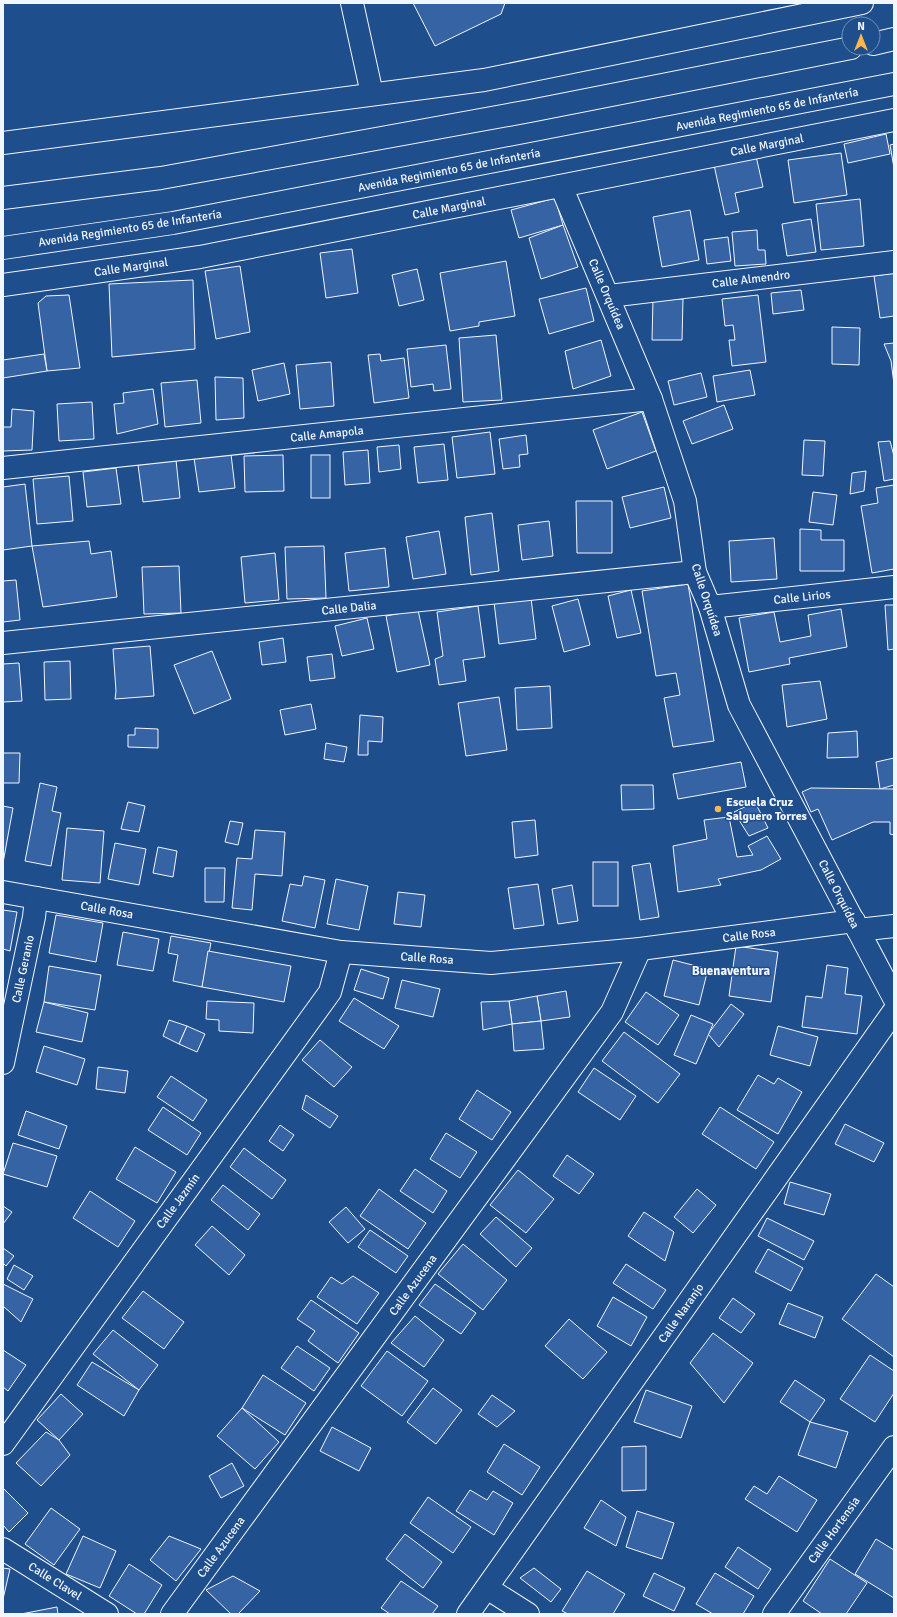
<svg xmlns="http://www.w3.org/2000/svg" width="897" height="1617" font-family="Signika,sans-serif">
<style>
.building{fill:#3563a3;stroke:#f2f6ff}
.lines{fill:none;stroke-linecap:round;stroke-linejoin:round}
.minor-casing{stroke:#f2f6ff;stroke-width:24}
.major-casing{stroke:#f2f6ff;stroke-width:24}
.minor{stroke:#1f4e8c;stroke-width:22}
.major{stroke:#1f4e8c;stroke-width:22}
.poi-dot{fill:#ffb74d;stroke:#1f4e8c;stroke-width:1.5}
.labels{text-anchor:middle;stroke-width:3;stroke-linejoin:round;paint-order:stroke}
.street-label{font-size:12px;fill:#f2f6ff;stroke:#1f4e8c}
.poi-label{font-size:12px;font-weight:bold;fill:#f2f6ff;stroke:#1f4e8c;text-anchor:start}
.neighbourhood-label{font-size:13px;font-weight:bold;fill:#f2f6ff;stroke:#1f4e8c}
</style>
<rect width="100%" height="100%" fill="#1f4e8c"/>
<g class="building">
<polygon points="413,3 505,3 501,14 435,46"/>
<polygon points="886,134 890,154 848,163 844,144"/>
<polygon points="894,144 894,168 890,145"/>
<polygon points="841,153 847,195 794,203 788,160"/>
<polygon points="756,156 763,187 735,193 739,212 725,215 714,165"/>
<polygon points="555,198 563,225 519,238 511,210"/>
<polygon points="860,199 864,246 821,250 816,204"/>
<polygon points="690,210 699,260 662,267 653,217"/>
<polygon points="811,219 816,252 787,256 782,224"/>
<polygon points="563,225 578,267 541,279 529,238"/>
<polygon points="757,230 758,250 765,250 766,264 735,266 732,232"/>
<polygon points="728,237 731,261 707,264 704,240"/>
<polygon points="352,249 358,293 326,298 320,253"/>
<polygon points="506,261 515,316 479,322 479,326 450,331 440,273"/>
<polygon points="240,266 250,332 216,339 205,271"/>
<polygon points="417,269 424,300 399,306 392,275"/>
<polygon points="894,273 894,316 880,318 874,276"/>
<polygon points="193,280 195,349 112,357 109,284"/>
<polygon points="586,288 594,321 549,334 539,299"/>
<polygon points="801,290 804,310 773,314 771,293"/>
<polygon points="69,295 80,368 47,371 38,303 46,296"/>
<polygon points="758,295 766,362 732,366 729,340 735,340 733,325 725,326 722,299"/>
<polygon points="653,299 683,299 682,340 652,340"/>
<polygon points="832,327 860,328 859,365 832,364"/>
<polygon points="496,335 502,400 463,402 459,338"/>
<polygon points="601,340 611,376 573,389 565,351"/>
<polygon points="894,343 894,384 891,361 884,344"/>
<polygon points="446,345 451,389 434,391 433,384 411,387 407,349"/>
<polygon points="44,354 47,371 3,378 3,360"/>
<polygon points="380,354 381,361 404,358 409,398 374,403 368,355"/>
<polygon points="331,362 334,406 300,409 296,365"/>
<polygon points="284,363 290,394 258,401 252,370"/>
<polygon points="750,370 755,395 717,402 713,376"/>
<polygon points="701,373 707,397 674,405 668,381"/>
<polygon points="215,377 243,378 244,418 216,420"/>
<polygon points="197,380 201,423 165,427 161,383"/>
<polygon points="153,389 158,424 117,434 114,404 124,403 123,393"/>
<polygon points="92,402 94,439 59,441 57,404"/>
<polygon points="724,405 733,429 692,444 683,421"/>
<polygon points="12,409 34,411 32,450 3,451 3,427 11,427"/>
<polygon points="642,412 656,451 607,469 593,430"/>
<polygon points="490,432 495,474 457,478 452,437"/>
<polygon points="526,435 528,454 519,455 520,467 503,469 499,439"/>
<polygon points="804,440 825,441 823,476 802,475"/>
<polygon points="890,441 894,456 894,479 884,481 878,442"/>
<polygon points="444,444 448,480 418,483 414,447"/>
<polygon points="399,445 401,469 379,472 377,447"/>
<polygon points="368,450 370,483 345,485 343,452"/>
<polygon points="231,454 235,488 199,492 194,458"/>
<polygon points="283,455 284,491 245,492 244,456"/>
<rect x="311" y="455" width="19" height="43"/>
<polygon points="176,460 180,498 143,502 138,465"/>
<polygon points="116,468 121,504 87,507 83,472"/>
<polygon points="866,471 864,491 850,494 852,473"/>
<polygon points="69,476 73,521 37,524 33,479"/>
<polygon points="25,484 32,546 3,550 3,487"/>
<polygon points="894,485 894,569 872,573 861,506 878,503 876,488"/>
<polygon points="664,487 671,518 630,528 622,497"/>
<polygon points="813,492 837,495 833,525 809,522"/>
<polygon points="576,501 612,501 612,553 577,553"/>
<polygon points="492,513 499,571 471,575 465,517"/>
<polygon points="549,521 553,556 522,560 518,525"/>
<polygon points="800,529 821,530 821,540 844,540 844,571 800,571"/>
<polygon points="439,531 446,574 413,579 406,537"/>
<polygon points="774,538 777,579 731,582 729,541"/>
<polygon points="89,541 91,554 111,551 117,597 43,607 32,546"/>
<polygon points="324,546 326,598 287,599 285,547"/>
<polygon points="385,548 389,587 349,591 345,553"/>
<polygon points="275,553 279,600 245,603 241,557"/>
<polygon points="179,566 181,613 144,614 142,567"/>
<polygon points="16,580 20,620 3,622 3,581"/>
<polygon points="688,584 714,741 673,747 664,698 680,695 676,673 656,676 642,591"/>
<polygon points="631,590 641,633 617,638 608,596"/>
<polygon points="531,598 536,639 499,644 494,602"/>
<polygon points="578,599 590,645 564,652 552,606"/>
<polygon points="885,605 894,605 894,649 888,650"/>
<polygon points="478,606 485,657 463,660 466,681 439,685 435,659 443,656 437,612"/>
<polygon points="841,609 847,647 789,658 790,664 749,672 739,618 774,612 780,642 811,636 808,615"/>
<polygon points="418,610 430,665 397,672 386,616"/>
<polygon points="367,618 374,649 342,656 335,626"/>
<polygon points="283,638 286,662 262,665 259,642"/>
<polygon points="150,646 154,696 115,699 116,691 113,649"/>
<polygon points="212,651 231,699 194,714 174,665"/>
<polygon points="332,654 335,678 310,681 307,657"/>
<polygon points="70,661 71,699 45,700 44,662"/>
<polygon points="19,663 22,701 3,702 3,664"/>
<polygon points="820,681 827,719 787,727 782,685"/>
<polygon points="550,686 552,728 517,730 515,688"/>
<polygon points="499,697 507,750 466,756 458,703"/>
<polygon points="311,704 316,729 285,735 280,710"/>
<polygon points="360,715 383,717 382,742 368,741 368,755 358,755"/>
<polygon points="135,728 158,729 158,748 128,747 128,735 135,735"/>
<polygon points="857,731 858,757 827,758 828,733"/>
<polygon points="326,743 347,747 344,762 324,759"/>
<polygon points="3,753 20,753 19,783 3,783"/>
<polygon points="894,758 894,785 880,789 876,762"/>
<polygon points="741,762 746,787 678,799 673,774"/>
<polygon points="40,783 57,787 52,811 61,813 51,866 25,861"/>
<polygon points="621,785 653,785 654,809 622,810"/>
<polygon points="811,788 894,789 894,835 890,834 890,822 873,822 832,840 818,809 811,812 802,792"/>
<polygon points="128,802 145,806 139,832 121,829"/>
<polygon points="755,802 768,828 749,836 734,812"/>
<polygon points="3,806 13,808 3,863"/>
<polygon points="729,817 737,857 753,855 748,846 767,836 781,859 761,870 718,879 721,885 678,892 673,846 707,839 704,820"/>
<polygon points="535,820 538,855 515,858 512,822"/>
<polygon points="230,821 243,823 238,845 225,842"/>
<polygon points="67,828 104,831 100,883 62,880"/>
<polygon points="255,830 285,832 282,876 255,874 252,910 232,908 237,858 252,859"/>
<polygon points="115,843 146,849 139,885 108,879"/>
<polygon points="158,847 177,851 173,877 153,873"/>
<rect x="593" y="862" width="25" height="44"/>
<polygon points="650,863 659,917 640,920 632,866"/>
<polygon points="205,868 225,868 224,902 205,902"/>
<polygon points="304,876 325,880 315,928 282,921 290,884 302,886"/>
<polygon points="336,879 368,886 359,930 327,924"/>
<polygon points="538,884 544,925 514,929 508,888"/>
<polygon points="572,885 578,921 558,924 552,889"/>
<polygon points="398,892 425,895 421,927 394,924"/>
<polygon points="3,910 17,912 10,951 3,949"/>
<polygon points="56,915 103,923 96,962 49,953"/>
<polygon points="123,932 159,939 153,971 117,965"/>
<polygon points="171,936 211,943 202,987 173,981 178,955 168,953"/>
<polygon points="736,946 778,952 771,1002 729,996"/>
<polygon points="208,951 291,966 284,1002 202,987"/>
<polygon points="673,960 708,969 699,1005 664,996"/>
<polygon points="827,965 848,968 845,994 862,996 857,1034 802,1027 806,996 822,998"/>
<polygon points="49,966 101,975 95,1010 44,1002"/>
<polygon points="361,969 389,978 383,999 354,990"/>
<polygon points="402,980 440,989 433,1017 395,1008"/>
<polygon points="566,991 570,1017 541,1021 537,996"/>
<polygon points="646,992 679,1015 658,1045 625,1022"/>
<polygon points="537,996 541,1021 512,1024 509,1001"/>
<polygon points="354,998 399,1026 384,1049 339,1021"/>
<polygon points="207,1001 254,1003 253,1033 219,1031 219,1020 206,1019"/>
<polygon points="509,1001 512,1024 483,1030 481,1002"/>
<polygon points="44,1002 88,1013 82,1042 36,1032"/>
<polygon points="731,1004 744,1014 719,1047 708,1034"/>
<polygon points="691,1015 713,1024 696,1064 674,1055"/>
<polygon points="169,1020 187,1026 179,1044 163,1036"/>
<polygon points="541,1021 544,1049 514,1051 512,1024"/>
<polygon points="187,1026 205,1034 197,1052 179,1044"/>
<polygon points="778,1026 818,1037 810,1066 770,1055"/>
<polygon points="624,1032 680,1074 658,1103 602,1061"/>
<polygon points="320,1040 352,1067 334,1087 302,1060"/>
<polygon points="44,1046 85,1059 77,1085 36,1072"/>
<polygon points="98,1067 128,1071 125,1093 96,1089"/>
<polygon points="594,1068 636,1096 620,1120 578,1092"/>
<polygon points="758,1075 774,1084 778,1078 802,1092 778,1134 737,1110"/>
<polygon points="171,1076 207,1100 193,1121 157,1097"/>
<polygon points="477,1090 511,1112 492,1140 459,1119"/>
<polygon points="306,1095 338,1116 330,1128 302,1109"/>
<polygon points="163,1107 201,1133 187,1155 148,1130"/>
<polygon points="720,1107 774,1142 756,1169 702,1134"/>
<polygon points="26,1111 67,1126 59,1149 18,1135"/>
<polygon points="845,1124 884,1143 874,1162 835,1144"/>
<polygon points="280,1125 294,1135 283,1151 269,1141"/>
<polygon points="446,1133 477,1152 460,1178 430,1159"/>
<polygon points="13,1143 57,1156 47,1187 3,1174"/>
<polygon points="135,1147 176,1172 157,1203 116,1179"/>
<polygon points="244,1148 286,1180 272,1199 230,1167"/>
<polygon points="567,1155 594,1174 579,1194 553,1176"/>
<polygon points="415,1169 447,1191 433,1213 400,1191"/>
<polygon points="518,1170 554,1199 526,1233 490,1205"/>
<polygon points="790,1182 831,1194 824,1215 784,1204"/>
<polygon points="223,1185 260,1214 248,1230 211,1200"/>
<polygon points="379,1189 426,1223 408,1249 360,1216"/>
<polygon points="697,1189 716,1205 693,1233 674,1217"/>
<polygon points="90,1191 135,1221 118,1247 73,1218"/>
<polygon points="3,1206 12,1212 3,1224"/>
<polygon points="346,1207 365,1229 348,1243 329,1222"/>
<polygon points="644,1212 674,1232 665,1261 628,1236"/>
<polygon points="496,1217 532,1248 516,1267 480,1234"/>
<polygon points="767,1218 814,1241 804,1260 758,1236"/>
<polygon points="212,1226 245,1255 229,1275 195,1245"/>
<polygon points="370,1230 408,1256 396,1273 358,1247"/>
<polygon points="463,1244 507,1280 483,1310 438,1274"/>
<polygon points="3,1248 14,1256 6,1266 3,1263"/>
<polygon points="768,1249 803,1268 791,1291 755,1272"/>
<polygon points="626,1264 666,1290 653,1309 613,1283"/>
<polygon points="14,1265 33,1276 24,1290 7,1279"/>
<polygon points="876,1274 894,1287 894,1357 842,1319"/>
<polygon points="353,1276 379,1293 357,1324 317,1297 331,1277 342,1284"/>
<polygon points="3,1284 33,1299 21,1322 3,1306"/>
<polygon points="435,1284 476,1313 461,1334 419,1305"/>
<polygon points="143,1291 184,1322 164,1349 122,1318"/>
<polygon points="613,1297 647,1317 631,1346 597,1326"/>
<polygon points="733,1298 755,1314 741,1333 719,1318"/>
<polygon points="311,1300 359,1333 338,1363 308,1341 315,1331 297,1319"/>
<polygon points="788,1303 823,1317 815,1338 779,1324"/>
<polygon points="415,1316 444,1340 424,1367 391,1343"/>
<polygon points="569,1319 607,1352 583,1379 545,1346"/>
<polygon points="113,1330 158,1365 139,1390 93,1354"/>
<polygon points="713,1333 753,1363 724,1403 690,1363"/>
<polygon points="297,1346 330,1368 314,1391 281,1368"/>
<polygon points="3,1350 26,1365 8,1391 3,1387"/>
<polygon points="387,1351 428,1381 402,1416 361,1386"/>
<polygon points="870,1355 894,1371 894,1393 875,1422 840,1399"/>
<polygon points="92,1362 139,1390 124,1416 77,1385"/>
<polygon points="263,1375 306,1403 285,1435 242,1408"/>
<polygon points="795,1380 825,1400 810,1422 780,1402"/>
<polygon points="433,1388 462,1410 436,1444 407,1422"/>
<polygon points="646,1390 692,1406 681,1438 634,1422"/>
<polygon points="61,1394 83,1414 59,1440 37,1420"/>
<polygon points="492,1395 515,1411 497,1427 478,1414"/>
<polygon points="242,1408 279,1442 255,1469 217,1436"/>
<polygon points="810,1422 848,1432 836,1468 798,1455"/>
<polygon points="332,1427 371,1448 359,1471 320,1451"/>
<polygon points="46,1432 59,1440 70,1455 41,1486 16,1463"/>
<polygon points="504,1444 540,1467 522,1495 487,1472"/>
<polygon points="646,1446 646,1490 622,1491 622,1447"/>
<polygon points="232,1463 244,1486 221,1498 209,1476"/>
<polygon points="779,1476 817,1500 797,1532 745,1499 754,1486 767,1494"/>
<polygon points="3,1488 28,1513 9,1532 3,1525"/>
<polygon points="470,1490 487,1500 493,1491 513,1503 494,1535 456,1511"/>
<polygon points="428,1497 471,1527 453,1553 410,1523"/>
<polygon points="601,1500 626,1517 616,1546 584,1528"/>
<polygon points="51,1508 80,1529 54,1565 25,1544"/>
<polygon points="637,1511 674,1523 662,1559 626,1547"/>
<polygon points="405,1534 442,1562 423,1588 386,1559"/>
<polygon points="83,1536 116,1551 100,1588 66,1574"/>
<polygon points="169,1536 201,1549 176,1581 150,1560"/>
<polygon points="876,1539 894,1550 894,1598 855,1574"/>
<polygon points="738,1547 771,1569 758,1589 725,1567"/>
<polygon points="830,1559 867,1583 846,1614 822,1614 803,1601"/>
<polygon points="129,1564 162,1585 144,1614 137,1614 109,1596"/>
<polygon points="3,1568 10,1569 3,1599"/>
<polygon points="534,1568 561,1589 551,1602 520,1578"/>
<polygon points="587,1571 625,1594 613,1614 568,1614 562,1611"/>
<polygon points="654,1573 685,1588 674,1611 643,1596"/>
<polygon points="715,1573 754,1596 743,1614 713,1614 696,1604"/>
<polygon points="233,1576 260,1591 238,1614 231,1614 206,1590"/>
<polygon points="401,1581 438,1606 432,1614 390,1614 381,1608"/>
<polygon points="57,1607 58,1614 21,1614"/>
</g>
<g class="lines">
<g class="minor-casing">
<g id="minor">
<polyline points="352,3 372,94"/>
<polyline points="3,143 484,80 862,3"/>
<polyline points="561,186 651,399 685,501 695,572 710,607 739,705 894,998"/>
<polyline points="3,285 200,257 894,120"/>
<polyline points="609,296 894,262"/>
<polyline points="3,468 651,399"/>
<polyline points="710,607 894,587"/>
<polyline points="3,643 695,572"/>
<polyline points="3,892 341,952 491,963 640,949 854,921"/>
<polyline points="858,930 894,926"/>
<polyline points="3,1063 34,917 36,898"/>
<polyline points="3,1444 330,992 341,952"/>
<polyline points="3,1549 107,1614"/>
<polyline points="487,1588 528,1614"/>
<polyline points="172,1614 612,1012 640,949"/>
<polyline points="468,1614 894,1011"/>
<polyline points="774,1614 894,1447"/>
</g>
</g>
<g class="major-casing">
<g id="major">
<polyline points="873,44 894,39"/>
<polyline points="3,198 161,178 530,111 851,48"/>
<polyline points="3,248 173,223 894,84"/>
</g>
</g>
<use href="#minor" class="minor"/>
<use href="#major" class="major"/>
</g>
<circle class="poi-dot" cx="718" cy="809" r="4"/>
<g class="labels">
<g class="street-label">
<text transform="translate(767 109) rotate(-11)" y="4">Avenida Regimiento 65 de Infantería</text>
<text transform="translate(767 145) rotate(-11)" y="4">Calle Marginal</text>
<text transform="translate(449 170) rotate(-11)" y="4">Avenida Regimiento 65 de Infantería</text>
<text transform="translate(449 208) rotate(-11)" y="4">Calle Marginal</text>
<text transform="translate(130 228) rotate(-9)" y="4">Avenida Regimiento 65 de Infantería</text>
<text transform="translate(131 267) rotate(-8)" y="4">Calle Marginal</text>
<text transform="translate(751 279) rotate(-7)" y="4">Calle Almendro</text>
<text transform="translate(607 294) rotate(67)" y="4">Calle Orquídea</text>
<text transform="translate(327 434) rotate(-6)" y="4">Calle Amapola</text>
<text transform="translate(802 597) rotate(-6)" y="4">Calle Lirios</text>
<text transform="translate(707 600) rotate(72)" y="4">Calle Orquídea</text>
<text transform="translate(349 608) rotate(-6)" y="4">Calle Dalia</text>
<text transform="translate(839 894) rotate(63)" y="4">Calle Orquídea</text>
<text transform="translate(107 910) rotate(10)" y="4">Calle Rosa</text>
<text transform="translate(749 935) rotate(-7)" y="4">Calle Rosa</text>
<text transform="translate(427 958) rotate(4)" y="4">Calle Rosa</text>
<text transform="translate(23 969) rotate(-78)" y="4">Calle Geranio</text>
<text transform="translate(178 1201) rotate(-54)" y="4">Calle Jazmín</text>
<text transform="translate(413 1285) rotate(-54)" y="4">Calle Azucena</text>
<text transform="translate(681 1313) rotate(-55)" y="4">Calle Naranjo</text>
<text transform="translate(834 1530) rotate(-54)" y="4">Calle Hortensia</text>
<text transform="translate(221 1547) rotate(-54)" y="4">Calle Azucena</text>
<text transform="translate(55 1581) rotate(32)" y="4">Calle Clavel</text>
</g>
<g class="poi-label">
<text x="726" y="806">Escuela Cruz<tspan x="726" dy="14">Salguero Torres</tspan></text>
</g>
<g class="neighbourhood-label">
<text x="731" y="975">Buenaventura</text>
</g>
</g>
<rect width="897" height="1617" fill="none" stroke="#f2f6ff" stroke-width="8"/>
<g transform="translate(861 36)"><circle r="19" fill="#1f4e8c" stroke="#7391ba"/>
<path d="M0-3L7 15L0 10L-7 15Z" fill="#ffb74d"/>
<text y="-6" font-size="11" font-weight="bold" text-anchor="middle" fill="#f2f6ff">N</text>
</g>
</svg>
